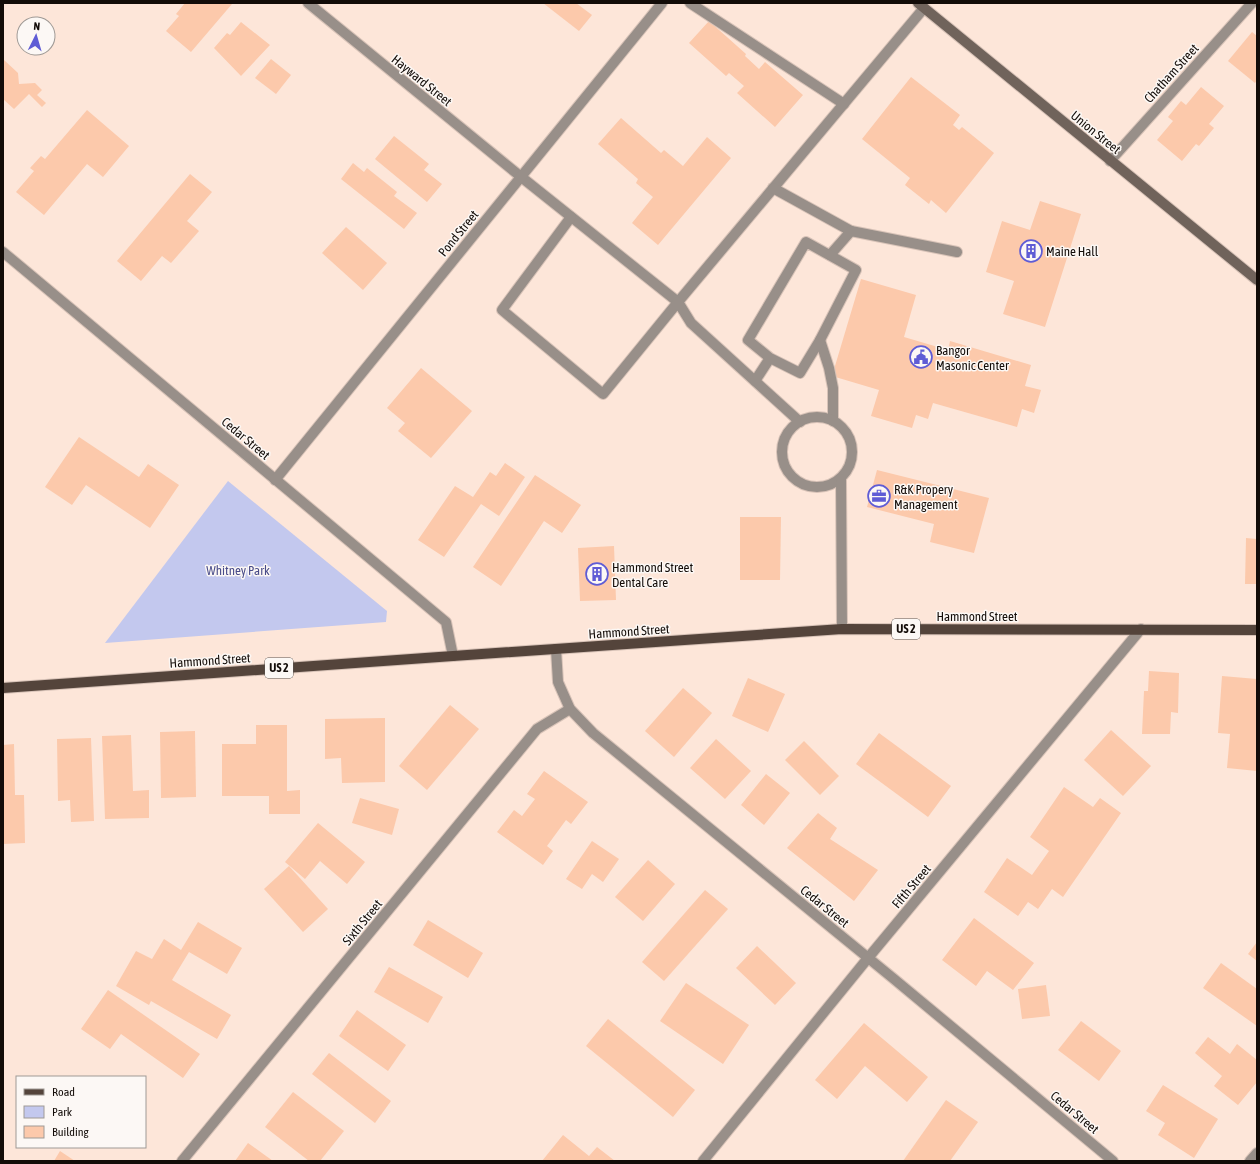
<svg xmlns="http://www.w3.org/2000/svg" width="1260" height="1164" font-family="'Asap Condensed',sans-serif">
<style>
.green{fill:#c3c8ee}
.building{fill:#fcc9ab}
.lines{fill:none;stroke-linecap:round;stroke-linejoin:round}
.lane-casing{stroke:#d8c3b8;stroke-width:12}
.street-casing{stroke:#d8c3b8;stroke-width:12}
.secondary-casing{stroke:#d8c3b8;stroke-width:12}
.primary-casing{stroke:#d8c3b8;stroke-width:12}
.lane{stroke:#988f89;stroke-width:10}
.street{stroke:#988f89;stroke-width:10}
.secondary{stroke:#70635b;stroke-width:10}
.primary{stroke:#54443b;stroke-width:10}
.labels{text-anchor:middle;stroke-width:3;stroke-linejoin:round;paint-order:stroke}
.shield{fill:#fcf8f5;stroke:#59534f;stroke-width:1}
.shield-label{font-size:12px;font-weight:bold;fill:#130c08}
.street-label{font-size:13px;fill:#130c08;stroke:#fcf8f5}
.poi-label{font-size:13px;fill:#130c08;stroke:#fcf8f5;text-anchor:start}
.park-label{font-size:13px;fill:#484b89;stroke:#fcf8f5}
</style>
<rect width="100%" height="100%" fill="#fde6d9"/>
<polygon class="green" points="228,481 387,611 386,622 105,643"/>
<g class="building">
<polygon points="185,3 232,4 191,52 166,31 179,16 176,14"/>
<polygon points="543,3 576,3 592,15 579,31"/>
<polygon points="709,21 746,54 745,56 759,69 765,62 803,95 775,127 737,93 744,86 729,73 726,76 689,43"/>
<polygon points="241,22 270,45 241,76 214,48 227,33 230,35"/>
<polygon points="1252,32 1257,36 1257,80 1255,83 1228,61"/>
<polygon points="271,59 291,75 276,94 255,78"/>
<polygon points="3,60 4,60 18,73 19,84 35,83 42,90 37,95 46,103 42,107 29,94 14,109 3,99"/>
<polygon points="911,77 960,115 953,125 959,130 962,127 994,153 946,213 931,200 929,204 905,185 910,178 862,139"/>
<polygon points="1201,87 1224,106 1209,124 1214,128 1199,146 1196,144 1182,161 1157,140 1173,121 1168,117 1181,101 1186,105"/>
<polygon points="87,110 129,146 103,177 87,164 44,215 16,192 34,171 30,168 41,156 45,159"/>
<polygon points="621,118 661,153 664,150 683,166 707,137 731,158 658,245 632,223 653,197 636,183 638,179 598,144"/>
<polygon points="394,136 429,164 424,170 442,184 427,202 375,159"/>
<polygon points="353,163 364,172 367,168 397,192 394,196 417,213 404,229 341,179"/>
<polygon points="190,174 212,192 187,221 199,231 171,263 162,256 141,281 117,261"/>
<polygon points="1040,201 1081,214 1045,327 1003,314 1014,281 986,272 1002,221 1030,230"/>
<polygon points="346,227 387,263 363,290 322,253"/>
<polygon points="861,279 916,295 904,337 948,350 950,341 1031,365 1025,386 1041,390 1034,413 1022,409 1017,427 933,403 928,419 916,415 912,428 871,416 879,390 832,376"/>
<polygon points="421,368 472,411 431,458 398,431 405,423 387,408"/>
<polygon points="79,437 139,477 148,464 179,485 150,528 86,485 72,505 45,487"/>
<polygon points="505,463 525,477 499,516 481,504 444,557 418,540 455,486 473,497 490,472 496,476"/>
<polygon points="877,470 989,498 974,553 930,542 934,524 867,507"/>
<polygon points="535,475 581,505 562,533 544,521 501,586 473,567"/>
<polygon points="740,517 781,517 780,580 740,580"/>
<polygon points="1246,538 1257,539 1257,584 1245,584"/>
<polygon points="614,546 616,600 580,601 578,548"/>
<polygon points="1149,671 1179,673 1178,713 1171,712 1170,734 1142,734 1144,691 1148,691"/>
<polygon points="1222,676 1257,679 1257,771 1227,768 1230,734 1218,733"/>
<polygon points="748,678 785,694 768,732 732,716"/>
<polygon points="683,688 712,713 674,757 645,731"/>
<polygon points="450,705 479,729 427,790 399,766"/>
<polygon points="385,718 385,782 342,783 341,758 325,759 325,719"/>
<polygon points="256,725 287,725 287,791 300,790 300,814 269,814 269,796 222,796 222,744 256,744"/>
<polygon points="1111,730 1151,766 1123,796 1084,760"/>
<polygon points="195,731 196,797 161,798 160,732"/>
<polygon points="879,733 951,786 928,817 856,764"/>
<polygon points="131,735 133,791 149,790 149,818 105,819 102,736"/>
<polygon points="91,738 94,821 71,822 70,800 58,801 57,739"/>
<polygon points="716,739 751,771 725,799 690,768"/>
<polygon points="804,741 839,776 820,795 785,760"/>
<polygon points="14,744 15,795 24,795 25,843 3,844 3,745"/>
<polygon points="544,771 588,802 571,824 566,820 547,846 553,851 543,865 497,832 514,810 522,816 535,799 527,794"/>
<polygon points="766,774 790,793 764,825 741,805"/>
<polygon points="1064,787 1093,807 1100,798 1121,813 1063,897 1052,889 1038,909 1028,902 1018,916 984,892 1007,858 1032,875 1049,851 1030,837"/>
<polygon points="360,798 399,809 392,835 352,823"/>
<polygon points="818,813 837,828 830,839 878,870 854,901 787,848"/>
<polygon points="318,823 365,862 347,884 320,861 305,879 285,862"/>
<polygon points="592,841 619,859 603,882 592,874 582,889 566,879"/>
<polygon points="648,860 675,884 643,921 615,897"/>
<polygon points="289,866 328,909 303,932 264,889"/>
<polygon points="705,890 728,909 664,981 642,962"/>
<polygon points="974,918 1034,963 1013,990 987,971 976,986 942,960"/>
<polygon points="428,920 483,953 468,978 413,945"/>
<polygon points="198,922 242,948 227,974 189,952 172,980 231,1015 217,1039 151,1001 149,1005 116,986 136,951 152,959 164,939 181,950"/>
<polygon points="1257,942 1257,961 1248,954"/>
<polygon points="757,946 796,983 775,1005 736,968"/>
<polygon points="1221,963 1257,989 1257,1026 1203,988"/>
<polygon points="389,967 443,997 428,1023 374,992"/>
<polygon points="686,983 749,1025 723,1064 660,1021"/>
<polygon points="1046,985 1050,1016 1022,1019 1018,989"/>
<polygon points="108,990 200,1054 183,1078 121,1034 110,1049 81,1029"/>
<polygon points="357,1010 406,1045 388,1071 339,1036"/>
<polygon points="608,1019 695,1090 673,1117 586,1046"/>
<polygon points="1081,1021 1121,1051 1099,1081 1058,1050"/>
<polygon points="864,1023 928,1077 907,1102 865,1066 837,1099 815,1080"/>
<polygon points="1208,1037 1230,1054 1237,1044 1257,1060 1257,1082 1238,1105 1214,1086 1222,1076 1195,1053"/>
<polygon points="329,1053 391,1101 375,1123 312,1074"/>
<polygon points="1163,1085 1218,1119 1194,1158 1158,1135 1165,1123 1146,1111"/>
<polygon points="293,1092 344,1131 320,1161 309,1161 265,1127"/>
<polygon points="946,1100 978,1122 950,1161 903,1161"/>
<polygon points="563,1135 589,1156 597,1147 615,1161 542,1161"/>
<polygon points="248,1143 273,1161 235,1161"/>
<polygon points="60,1151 75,1161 54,1161"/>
</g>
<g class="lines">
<g class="lane-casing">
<g id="lane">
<polyline points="690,3 844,104"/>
<polyline points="520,176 678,302 924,8"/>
<polyline points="773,188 851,231"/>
<polyline points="571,217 502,310 603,394 678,302 691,323 800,422"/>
<polyline points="830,255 851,231 957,252"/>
<polyline points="820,340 829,368 833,388 833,421"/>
<polyline points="755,381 770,358 748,340 806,242 856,270 820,340 800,373 770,358"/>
<circle cx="817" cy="452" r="35"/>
<polyline points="841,479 842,629"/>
</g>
</g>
<g class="street-casing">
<g id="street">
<polyline points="308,3 520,176"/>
<polyline points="1110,161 1252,3"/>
<polyline points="3,252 446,622 453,656"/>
<polyline points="275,480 662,3"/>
<polyline points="556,649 558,682 570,709 593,733 894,979 1113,1161"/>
<polyline points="182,1161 537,729 570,709"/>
<polyline points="703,1161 868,958 1141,629"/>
<polyline points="1250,1161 1257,1153"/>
</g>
</g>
<g class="secondary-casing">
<polyline id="secondary" points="918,3 1257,280"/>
</g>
<g class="primary-casing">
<polyline id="primary" points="3,688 453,656 842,629 1257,630"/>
</g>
<use href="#lane" class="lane"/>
<use href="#street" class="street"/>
<use href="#secondary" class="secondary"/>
<use href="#primary" class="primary"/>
</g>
<defs>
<g id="building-ring" transform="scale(1.15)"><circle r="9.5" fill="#fcf8f5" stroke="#5f5cd5" stroke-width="1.5"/><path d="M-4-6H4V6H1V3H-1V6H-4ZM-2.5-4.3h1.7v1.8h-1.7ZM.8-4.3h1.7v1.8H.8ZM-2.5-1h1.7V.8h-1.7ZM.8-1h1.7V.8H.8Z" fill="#5f5cd5"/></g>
<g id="civic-ring" transform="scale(1.15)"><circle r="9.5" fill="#fcf8f5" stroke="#5f5cd5" stroke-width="1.5"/><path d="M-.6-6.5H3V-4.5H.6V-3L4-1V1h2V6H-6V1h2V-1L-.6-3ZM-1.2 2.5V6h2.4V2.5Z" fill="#5f5cd5"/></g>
<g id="office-ring" transform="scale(1.15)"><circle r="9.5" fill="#fcf8f5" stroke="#5f5cd5" stroke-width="1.5"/><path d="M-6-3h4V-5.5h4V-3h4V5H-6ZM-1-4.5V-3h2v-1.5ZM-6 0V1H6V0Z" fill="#5f5cd5"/></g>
</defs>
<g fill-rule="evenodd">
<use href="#building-ring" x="1031" y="251"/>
<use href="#civic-ring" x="921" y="357"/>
<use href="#office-ring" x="879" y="496"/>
<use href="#building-ring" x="597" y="574"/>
</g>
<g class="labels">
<g class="shield">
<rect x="892" y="619" width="28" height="20" rx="3"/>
<rect x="265" y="658" width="28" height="20" rx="3"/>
</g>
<g class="shield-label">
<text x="906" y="633">US 2</text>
<text x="279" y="672">US 2</text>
</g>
<g class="street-label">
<text transform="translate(1171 73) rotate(-48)" y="5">Chatham Street</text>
<text transform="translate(422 80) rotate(39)" y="5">Hayward Street</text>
<text transform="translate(1096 132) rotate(39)" y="5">Union Street</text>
<text transform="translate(458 233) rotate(-51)" y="5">Pond Street</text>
<text transform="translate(246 438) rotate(40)" y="5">Cedar Street</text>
<text x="977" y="621">Hammond Street</text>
<text transform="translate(629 631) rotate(-4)" y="5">Hammond Street</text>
<text transform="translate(210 660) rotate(-4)" y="5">Hammond Street</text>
<text transform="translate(911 886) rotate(-50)" y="5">Fifth Street</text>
<text transform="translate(825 906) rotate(39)" y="5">Cedar Street</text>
<text transform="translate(362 922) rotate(-51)" y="5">Sixth Street</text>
<text transform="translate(1075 1112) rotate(40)" y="5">Cedar Street</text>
</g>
<g class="poi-label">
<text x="1046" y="256">Maine Hall</text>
<text x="936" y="355">Bangor<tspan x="936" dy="15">Masonic Center</tspan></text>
<text x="894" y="494">R&amp;K Propery<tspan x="894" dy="15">Management</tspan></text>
<text x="612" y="572">Hammond Street<tspan x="612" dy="15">Dental Care</tspan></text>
</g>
<g class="park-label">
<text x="238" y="575">Whitney Park</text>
</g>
</g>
<rect width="1260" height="1164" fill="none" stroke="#130c08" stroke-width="8"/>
<rect x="16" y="1076" width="130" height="72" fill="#fcf8f5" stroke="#9f9a96"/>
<rect x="24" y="1089" width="20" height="6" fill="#54443b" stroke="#9f9a96"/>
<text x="52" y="1096" font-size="12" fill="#130c08">Road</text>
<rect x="24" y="1106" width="20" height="12" fill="#c3c8ee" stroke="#9f9a96"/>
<text x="52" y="1116" font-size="12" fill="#130c08">Park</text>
<rect x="24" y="1126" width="20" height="12" fill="#fcc9ab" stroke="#9f9a96"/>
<text x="52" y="1136" font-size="12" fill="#130c08">Building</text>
<g transform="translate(36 36) rotate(5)"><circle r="19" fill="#fcf8f5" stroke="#9f9a96"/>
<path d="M0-3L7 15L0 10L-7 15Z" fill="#5f5cd5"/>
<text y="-6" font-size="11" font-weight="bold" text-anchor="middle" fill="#130c08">N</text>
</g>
</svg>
